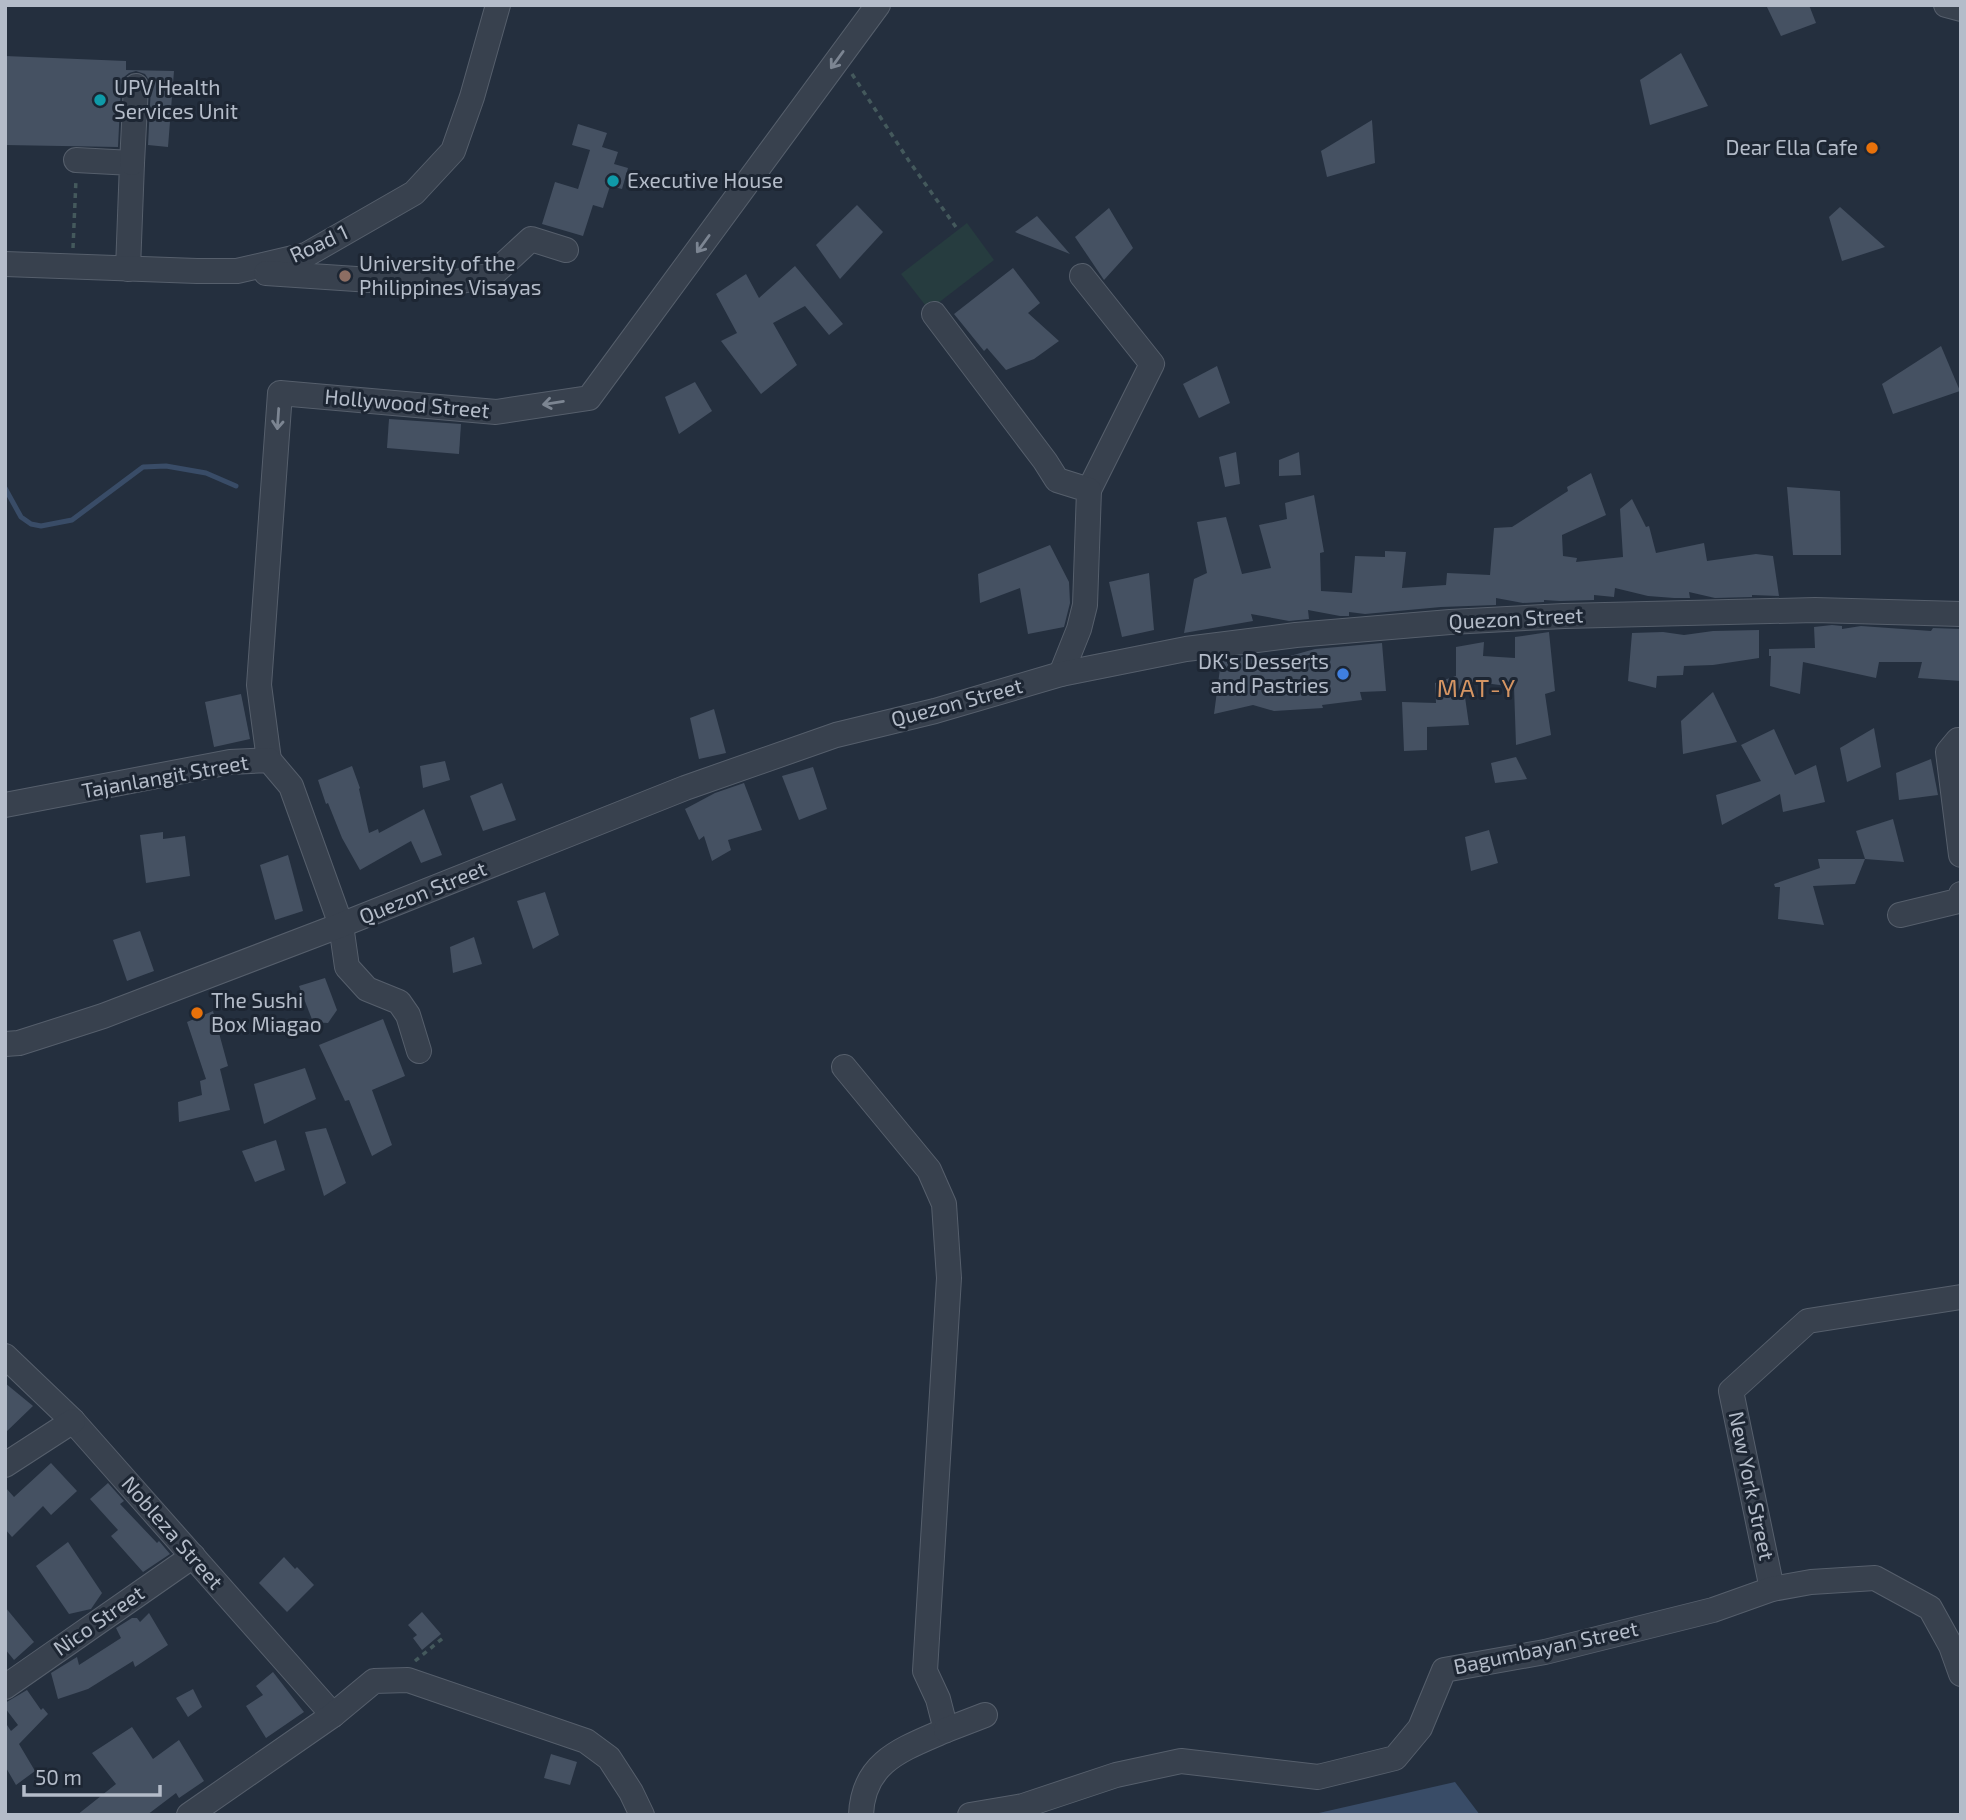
<svg xmlns="http://www.w3.org/2000/svg" width="1966" height="1820" font-family="'Exo 2',sans-serif">
<style>
.green{fill:#263c3f}
.water{fill:#394c67}
.lines{fill:none;stroke-linecap:round;stroke-linejoin:round}
.stream{stroke:#394c67;stroke-width:5}
.building{fill:#455162}
.minor-casing{stroke:#565f6c;stroke-width:26}
.path{stroke:#44595c;stroke-width:3.5;stroke-dasharray:5 5;stroke-linecap:butt}
.minor{stroke:#38414e;stroke-width:24}
.oneway{stroke:#7c8592}
.culture-dot{fill:#0f9aa8;stroke:#1d2633;stroke-width:2.5}
.food-dot{fill:#e8710a;stroke:#1d2633;stroke-width:2.5}
.education-dot{fill:#8d6e63;stroke:#1d2633;stroke-width:2.5}
.shop-dot{fill:#3f7fe0;stroke:#1d2633;stroke-width:2.5}
.labels{text-anchor:middle;stroke-width:6;stroke-linejoin:round;paint-order:stroke}
.poi-label{font-size:21px;fill:#b4bcc9;stroke:#1d2633;text-anchor:start}
.street-label{font-size:21px;fill:#b4bcc9;stroke:#1d2633}
.quarter-label{font-size:24px;letter-spacing:2px;fill:#d59563;stroke:#1d2633}
</style>
<rect width="100%" height="100%" fill="#242f3e"/>
<polygon class="green" points="967,223 994,260 929,310 901,274"/>
<polygon class="water" points="1455,1782 1480,1815 1310,1815"/>
<g class="lines">
<polyline class="stream" points="5,488 21,517 31,524 41,526 72,520 143,467 166,466 206,473 236,486"/>
</g>
<g class="building">
<polygon points="1766,5 1809,5 1816,23 1781,36"/>
<polygon points="1681,53 1708,106 1650,125 1640,80"/>
<polygon points="5,56 126,61 126,70 174,71 168,147 148,145 151,86 149,80 145,74 136,71 129,73 124,77 121,85 118,147 5,145"/>
<polygon points="1372,120 1375,163 1327,177 1321,151"/>
<polygon points="578,124 607,133 602,147 618,152 614,164 628,168 622,189 610,186 603,208 593,205 583,236 542,224 555,182 578,189 590,150 572,145"/>
<polygon points="857,205 883,232 840,279 816,245"/>
<polygon points="1840,207 1885,247 1842,261 1829,217"/>
<polygon points="1109,208 1133,248 1104,280 1075,237"/>
<polygon points="1037,216 1070,254 1015,232"/>
<polygon points="795,266 843,324 829,335 805,306 773,323 797,365 761,394 721,341 737,333 716,294 746,274 759,298"/>
<polygon points="1013,268 1040,303 1028,313 1059,341 1034,359 1006,370 987,348 984,351 954,314"/>
<polygon points="1941,346 1960,391 1893,414 1882,384"/>
<polygon points="1217,366 1230,403 1199,418 1183,384"/>
<polygon points="695,382 712,411 679,434 665,397"/>
<polygon points="389,419 461,424 459,454 387,448"/>
<polygon points="1236,452 1240,484 1225,487 1219,457"/>
<polygon points="1299,452 1301,475 1279,476 1279,460"/>
<polygon points="1591,473 1606,515 1562,535 1563,556 1577,558 1576,562 1623,557 1620,509 1632,499 1646,527 1649,526 1656,553 1704,543 1707,561 1756,554 1773,556 1779,596 1752,595 1752,597 1715,598 1689,592 1690,598 1674,598 1648,596 1615,588 1614,597 1594,595 1594,600 1560,601 1544,600 1544,602 1523,603 1496,598 1496,605 1441,607 1365,614 1349,612 1349,616 1340,616 1308,610 1309,619 1289,621 1251,614 1253,621 1184,633 1194,579 1207,573 1197,522 1226,517 1242,574 1271,568 1259,525 1287,519 1285,503 1314,495 1324,552 1320,553 1321,591 1352,593 1355,556 1385,557 1385,551 1406,552 1402,588 1446,585 1447,573 1490,575 1494,528 1512,527 1568,491 1567,487"/>
<polygon points="1787,487 1840,491 1841,555 1793,555"/>
<polygon points="1050,545 1069,582 1070,603 1064,627 1028,634 1020,588 980,603 978,574"/>
<polygon points="1149,573 1154,630 1122,637 1109,582"/>
<polygon points="1832,625 1842,626 1842,629 1861,626 1931,631 1933,628 1961,629 1961,681 1918,678 1922,662 1879,662 1876,678 1803,662 1800,694 1770,686 1771,656 1769,656 1769,649 1815,648 1814,627"/>
<polygon points="1759,630 1759,658 1713,665 1684,666 1683,675 1657,676 1656,688 1628,681 1632,633 1663,632 1684,635 1713,631"/>
<polygon points="1549,632 1555,691 1545,694 1551,735 1516,745 1514,687 1485,683 1463,683 1469,725 1427,727 1427,750 1404,751 1402,702 1436,703 1435,683 1456,676 1456,647 1484,642 1483,656 1515,658 1515,637"/>
<polygon points="1382,643 1386,691 1360,692 1362,700 1322,705 1323,708 1274,711 1253,705 1214,714 1221,661 1240,657 1279,659 1315,649"/>
<polygon points="1713,692 1737,742 1683,754 1681,721"/>
<polygon points="241,694 250,739 214,747 205,702"/>
<polygon points="714,709 726,753 699,759 690,718"/>
<polygon points="1874,728 1881,767 1847,782 1840,748"/>
<polygon points="1774,729 1795,775 1816,765 1825,802 1783,812 1780,794 1722,825 1716,795 1761,781 1741,745"/>
<polygon points="1516,757 1527,779 1495,783 1491,763"/>
<polygon points="1931,759 1938,795 1899,800 1896,773"/>
<polygon points="445,761 450,780 423,788 420,766"/>
<polygon points="352,766 360,788 359,789 369,833 378,829 379,833 424,809 442,855 421,863 411,841 360,870 342,838 328,803 326,804 318,780"/>
<polygon points="813,767 827,809 799,820 782,776"/>
<polygon points="502,783 516,820 483,831 470,796"/>
<polygon points="744,783 762,830 728,840 731,850 712,861 704,836 699,840 685,809 715,793"/>
<polygon points="1893,819 1904,862 1865,859 1856,831"/>
<polygon points="1489,830 1498,863 1471,871 1465,837"/>
<polygon points="163,832 163,839 185,836 190,876 146,883 140,835"/>
<polygon points="288,855 303,911 275,920 260,865"/>
<polygon points="1818,859 1865,859 1855,884 1813,886 1824,925 1778,919 1780,887 1775,887 1774,884 1820,868"/>
<polygon points="545,892 559,935 533,949 517,901"/>
<polygon points="140,931 154,971 127,981 113,940"/>
<polygon points="474,937 482,964 453,973 450,947"/>
<polygon points="325,978 337,1010 328,1023 313,1022 299,986"/>
<polygon points="213,1011 228,1066 220,1069 230,1110 179,1122 178,1102 202,1095 200,1081 206,1079 187,1022"/>
<polygon points="383,1019 405,1076 372,1090 392,1145 372,1156 349,1100 345,1101 319,1045"/>
<polygon points="305,1068 316,1099 264,1124 254,1084"/>
<polygon points="326,1128 346,1183 324,1196 305,1132"/>
<polygon points="276,1140 285,1170 255,1182 242,1151"/>
<polygon points="5,1383 33,1406 5,1433"/>
<polygon points="51,1463 77,1491 51,1515 43,1506 12,1537 5,1529 5,1487 14,1497"/>
<polygon points="108,1483 124,1501 120,1504 157,1543 159,1541 170,1554 143,1572 111,1536 118,1530 90,1499"/>
<polygon points="68,1542 102,1593 91,1609 69,1614 36,1566"/>
<polygon points="284,1557 295,1569 297,1567 314,1585 287,1612 259,1583"/>
<polygon points="5,1607 34,1642 14,1660 5,1649"/>
<polygon points="422,1612 441,1634 422,1650 413,1638 417,1635 408,1625"/>
<polygon points="149,1613 168,1645 135,1667 133,1661 88,1689 58,1699 51,1673 77,1657 79,1665 121,1638 116,1628 132,1618 137,1618 140,1622"/>
<polygon points="273,1672 304,1712 266,1738 246,1706 263,1695 256,1686"/>
<polygon points="193,1689 202,1707 188,1717 176,1698"/>
<polygon points="27,1690 41,1710 43,1708 48,1714 19,1744 35,1771 16,1785 5,1766 5,1722 11,1731 18,1725 5,1708 5,1703"/>
<polygon points="132,1727 153,1759 179,1740 204,1781 179,1798 176,1793 147,1815 77,1815 116,1784 92,1753"/>
<polygon points="551,1754 577,1762 570,1785 544,1778"/>
</g>
<g class="lines">
<g class="minor-casing">
<g id="minor">
<polyline points="1946,5 1961,9"/>
<polyline points="76,160 132,163 128,269"/>
<polyline points="132,163 136,86"/>
<polyline points="5,264 197,271 237,271 306,255 414,193 453,151 472,97 498,5"/>
<polyline points="266,273 386,281 451,283 492,275 531,239 566,250"/>
<polyline points="1082,276 1152,364 1089,490"/>
<polyline points="934,314 1045,461 1057,480 1089,490 1085,605 1079,629 1061,674"/>
<polyline points="1961,740 1958,740 1948,752 1961,855"/>
<polyline points="269,760 259,685 280,393 496,412 589,398 878,5"/>
<polyline points="5,805 230,762 269,760 291,786 341,925 347,967 367,989 399,1002 408,1015 419,1051"/>
<polyline points="1900,915 1958,901 1961,894"/>
<polyline points="5,1044 19,1043 103,1016 341,925 685,788 836,735 935,711 1061,674 1186,649 1296,635 1450,622 1564,616 1815,610 1961,614"/>
<path d="M 844,1067 L 929,1170 L 944,1204 L 949,1278 L 925,1671 L 938,1699 L 946,1730 C 903,1749 863,1761 861,1815"/>
<polyline points="5,1356 73,1421 333,1715"/>
<polyline points="5,1465 73,1421"/>
<polyline points="1772,1589 1731,1391 1808,1321 1961,1297"/>
<polyline points="5,1687 193,1556"/>
<polyline points="946,1730 985,1715"/>
<polyline points="189,1815 333,1715 374,1681 408,1680 586,1741 609,1758 631,1792 642,1815"/>
<polyline points="970,1815 1023,1806 1116,1775 1181,1761 1318,1777 1395,1758 1420,1728 1444,1670 1545,1652 1713,1610 1772,1589 1811,1582 1875,1578 1930,1608 1951,1646 1961,1674"/>
</g>
</g>
<g class="path">
<polyline points="852,74 909,161 958,230"/>
<polyline points="73,248 76,179"/>
<polyline points="415,1661 443,1638"/>
</g>
<use href="#minor" class="minor"/>
</g>
<defs><path id="oneway-shaft" d="M-6 0H5M1.5-3L5.5 0L1.5 3" fill="none" stroke-width="1.6" stroke-linecap="round" stroke-linejoin="round" transform="scale(1.75)"/></defs>
<g class="oneway">
<use href="#oneway-shaft" transform="translate(837 60) rotate(126)"/>
<use href="#oneway-shaft" transform="translate(703 244) rotate(126)"/>
<use href="#oneway-shaft" transform="translate(553 403) rotate(171)"/>
<use href="#oneway-shaft" transform="translate(278 419) rotate(94)"/>
</g>
<g class="culture-dot">
<circle cx="100" cy="100" r="7"/>
<circle cx="613" cy="181" r="7"/>
</g>
<g class="food-dot">
<circle cx="1872" cy="148" r="7"/>
<circle cx="197" cy="1013" r="7"/>
</g>
<circle class="education-dot" cx="345" cy="276" r="7"/>
<circle class="shop-dot" cx="1343" cy="674" r="7"/>
<g class="labels">
<g class="poi-label">
<text x="114" y="95">UPV Health<tspan x="114" dy="24">Services Unit</tspan></text>
<text x="1858" y="155" text-anchor="end">Dear Ella Cafe</text>
<text x="627" y="188">Executive House</text>
<text x="359" y="271">University of the<tspan x="359" dy="24">Philippines Visayas</tspan></text>
<text x="1329" y="669" text-anchor="end">DK's Desserts<tspan x="1329" dy="24">and Pastries</tspan></text>
<text x="211" y="1008">The Sushi<tspan x="211" dy="24">Box Miagao</tspan></text>
</g>
<g class="street-label">
<text transform="translate(319 244) rotate(-25)" y="7">Road 1</text>
<text transform="translate(407 404) rotate(5)" y="7">Hollywood Street</text>
<text transform="translate(1516 619) rotate(-3)" y="7">Quezon Street</text>
<text transform="translate(957 703) rotate(-15)" y="7">Quezon Street</text>
<text transform="translate(165 777) rotate(-10)" y="7">Tajanlangit Street</text>
<text transform="translate(423 893) rotate(-22)" y="7">Quezon Street</text>
<text transform="translate(1751 1486) rotate(78)" y="7">New York Street</text>
<text transform="translate(172 1533) rotate(49)" y="7">Nobleza Street</text>
<text transform="translate(99 1621) rotate(-35)" y="7">Nico Street</text>
<text transform="translate(1546 1648) rotate(-12)" y="7">Bagumbayan Street</text>
</g>
<g class="quarter-label">
<text x="1477" y="697">MAT-Y</text>
</g>
</g>
<rect width="1966" height="1820" fill="none" stroke="#b4bcc9" stroke-width="14"/>
<path d="M24 1785v10h136v-10" fill="none" stroke="#b4bcc9" stroke-width="3.5"/>
<text x="35" y="1785" font-size="21" fill="#b4bcc9" stroke="#1d2633" stroke-width="5" paint-order="stroke">50 m</text>
</svg>
